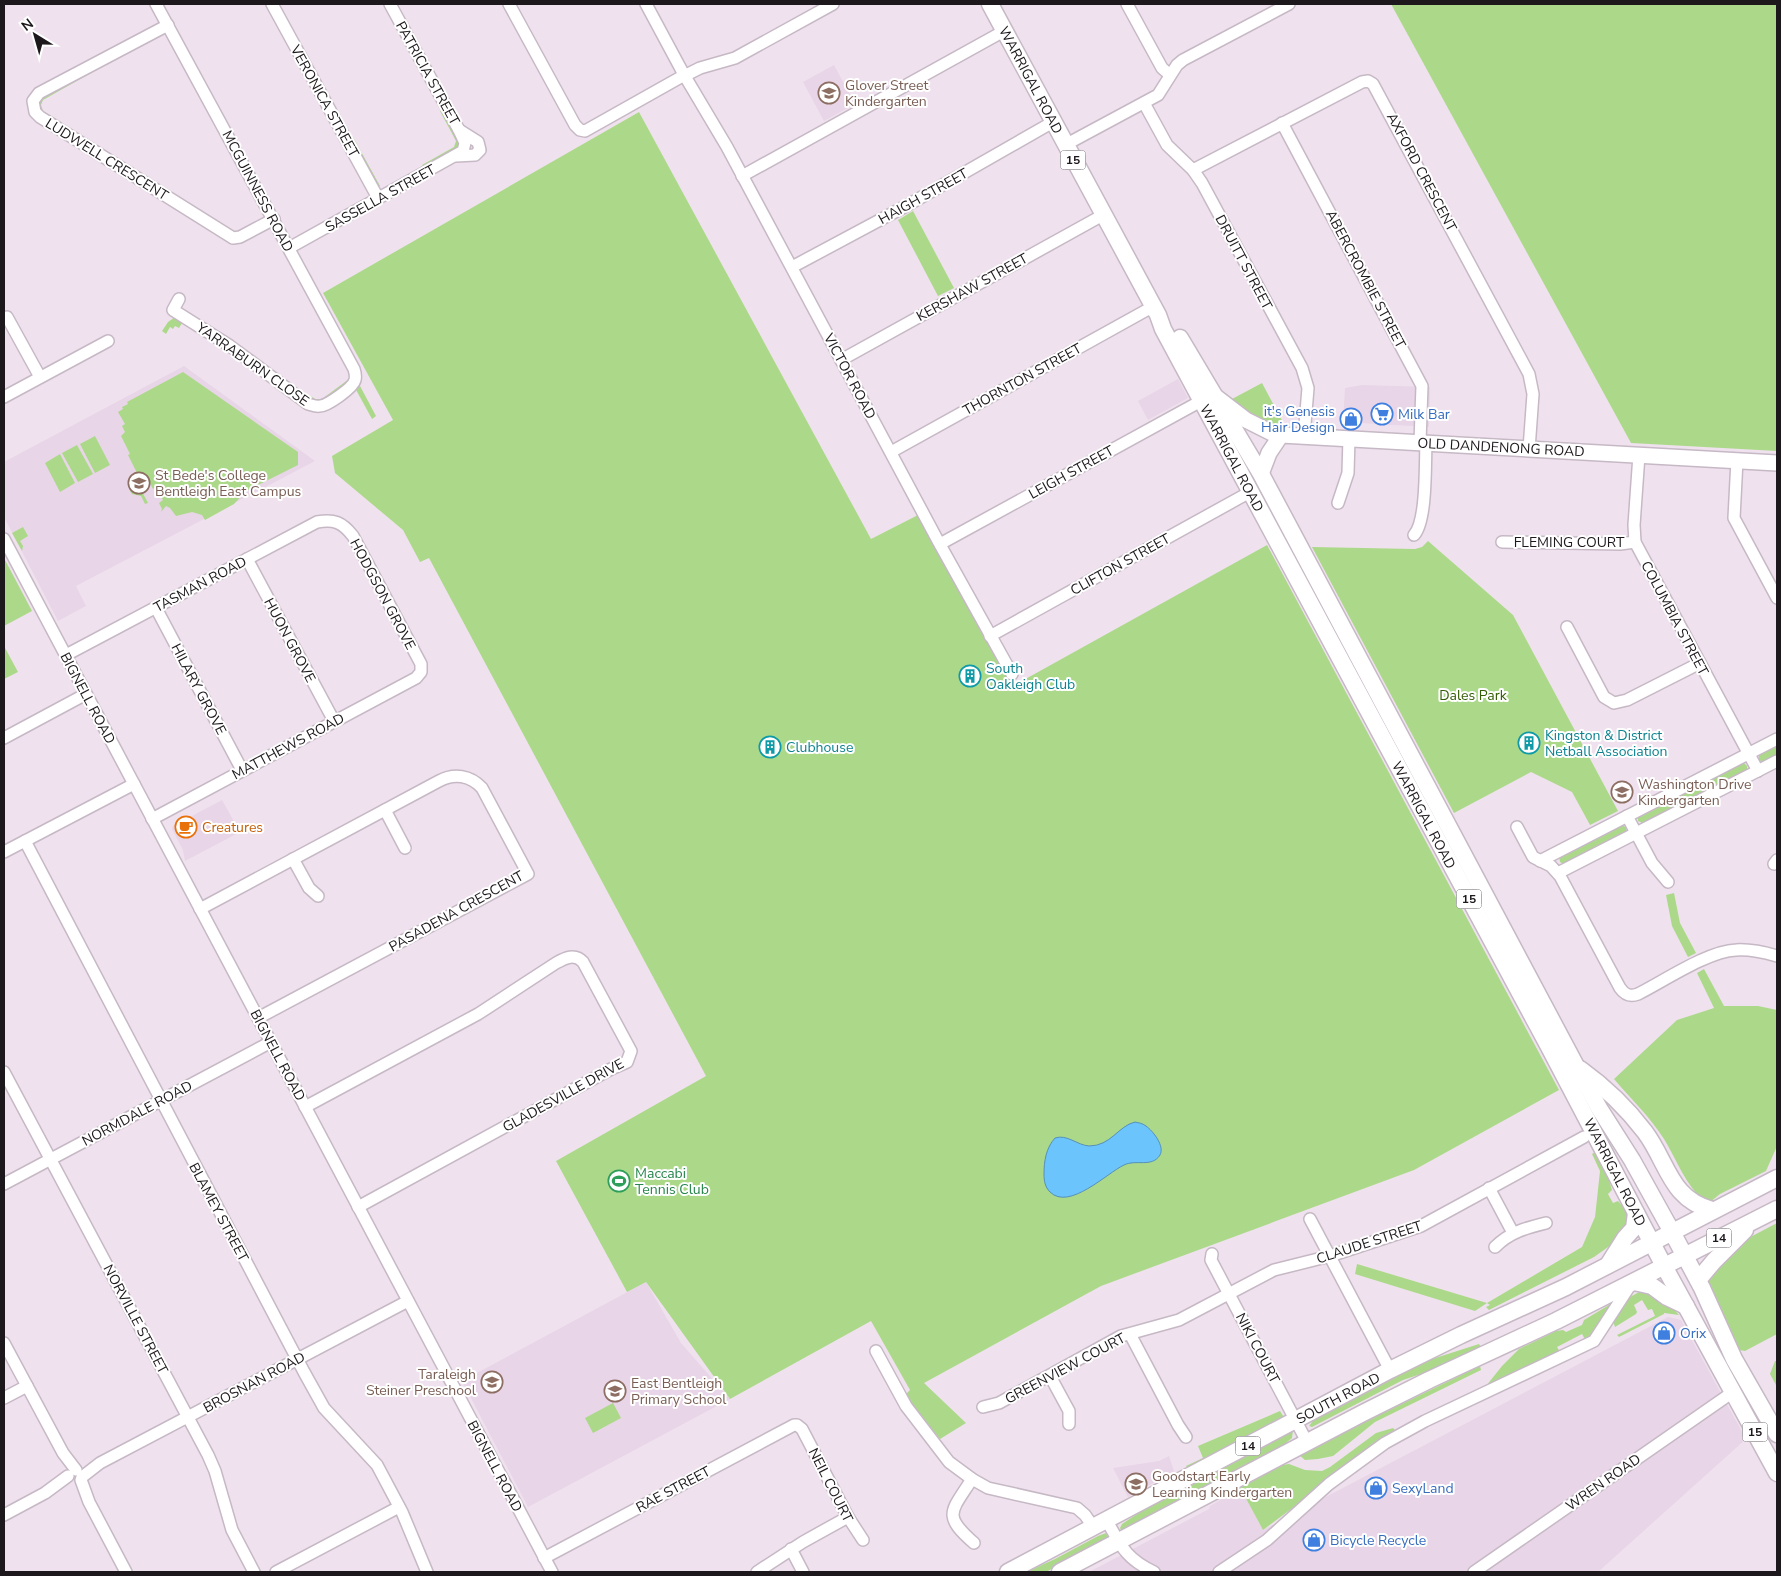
<svg xmlns="http://www.w3.org/2000/svg" width="1781" height="1576" font-family="'Nunito Sans',sans-serif">
<style>
.built{fill:#e8d5e7}
.green{fill:#acd989}
.water{fill:#6cc4fd;stroke:#5490ba}
.lines{fill:none;stroke-linecap:round;stroke-linejoin:round}
.minor-casing{stroke:#c6b9c5;stroke-width:14}
.major-casing{stroke:#c6b9c5;stroke-width:18}
.highway-casing{stroke:#c6b9c5;stroke-width:19}
.minor{stroke:#fff;stroke-width:11}
.major{stroke:#fff;stroke-width:15}
.highway{stroke:#fff;stroke-width:16}
.labels{text-anchor:middle;stroke-width:4;stroke-linejoin:round;paint-order:stroke}
.shield{fill:#fff;stroke:#615d60;stroke-width:1}
.shield-label{font-size:12px;font-weight:bold;fill:#1d181c}
.street-label{font-size:14px;fill:#1d181c;stroke:#fff}
.education-label{font-size:14px;fill:#785e54;stroke:#fff;text-anchor:start}
.shop-label{font-size:14px;fill:#366cbe;stroke:#fff;text-anchor:start}
.culture-label{font-size:14px;fill:#0d838f;stroke:#fff;text-anchor:start}
.park-label{font-size:14px;fill:#355d05;stroke:#fff}
.food-label{font-size:14px;fill:#c56008;stroke:#fff;text-anchor:start}
.leisure-label{font-size:14px;fill:#27864d;stroke:#fff;text-anchor:start}
</style>
<rect width="100%" height="100%" fill="#efe2ee"/>
<g class="built">
<polygon points="834,65 855,104 824,121 803,82"/>
<polygon points="184,366 315,461 76,586 86,606 58,621 4,517 4,462"/>
<polygon points="1178,379 1188,398 1148,420 1138,401"/>
<polygon points="1362,385 1430,387 1429,427 1343,422 1345,388"/>
<polygon points="222,800 240,832 185,861 183,850 172,829 173,826"/>
<polygon points="646,1282 681,1343 730,1399 528,1507 462,1381"/>
<polygon points="1668,1317 1681,1320 1746,1439 1598,1572 1089,1572 1209,1509 1210,1506 1241,1488 1263,1530"/>
<polygon points="1169,1456 1174,1471 1128,1497 1113,1468 1159,1461"/>
</g>
<g class="green">
<polygon points="1391,4 1777,4 1777,451 1631,443"/>
<polygon points="88,72 89,74 43,100 41,105 43,111 61,122 59,123 40,111 39,101 40,98"/>
<polygon points="440,111 443,111 459,142 458,148 424,167 422,165 454,147 456,141"/>
<polygon points="639,112 871,539 920,514 1013,686 1267,545 1559,1090 1414,1170 1101,1286 924,1383 966,1423 940,1439 910,1403 905,1395 910,1390 871,1321 730,1399 646,1282 627,1292 556,1161 706,1076 429,558 420,562 403,530 335,473 332,456 393,420 323,293"/>
<polygon points="353,137 380,186 378,187 352,138"/>
<polygon points="913,211 954,288 938,296 898,220"/>
<polygon points="175,317 184,320 179,328 175,326 173,329 170,327 166,334 162,331 168,322"/>
<polygon points="183,372 298,452 298,465 246,491 234,504 205,520 202,515 192,512 176,516 170,508 166,506 161,512 162,509 159,503 163,500 156,487 153,489 146,476 140,479 128,455 130,454 121,436 125,432 122,426 125,424 118,412 123,409 122,407 128,404 127,402"/>
<polygon points="349,379 351,379 349,383 321,403 307,398 309,395 315,399 322,399"/>
<polygon points="1262,383 1285,426 1269,425 1245,411 1232,399"/>
<polygon points="357,385 360,386 376,416 372,419 355,388"/>
<polygon points="95,436 110,465 95,473 80,444"/>
<polygon points="77,445 93,474 78,482 62,453"/>
<polygon points="60,454 75,483 60,492 45,463"/>
<polygon points="139,486 148,503 145,504 141,496 132,494 130,491"/>
<polygon points="23,527 28,536 20,541 23,546 22,551 12,533"/>
<polygon points="1428,541 1513,615 1618,811 1590,825 1572,792 1531,772 1454,813 1312,547 1415,549 1422,547"/>
<polygon points="4,558 32,611 4,626"/>
<polygon points="4,646 18,672 4,679"/>
<polygon points="1777,743 1777,757 1764,763 1759,760 1759,754"/>
<polygon points="1743,762 1747,766 1747,771 1644,824 1638,821 1638,817"/>
<polygon points="1622,824 1626,828 1626,833 1565,865 1560,862 1559,856"/>
<polygon points="1674,893 1680,923 1696,953 1688,957 1672,926 1666,895"/>
<path d="M 1704,969 L 1724,1006 L 1758,1006 L 1777,1010 L 1777,1146 L 1766,1171 L 1720,1194 L 1710,1202 L 1692,1198 L 1696,1193 C 1682,1176 1675,1157 1664,1139 C 1650,1117 1631,1099 1614,1079 L 1677,1020 L 1714,1008 L 1697,973 Z"/>
<polygon points="1597,1151 1607,1173 1612,1190 1608,1194 1613,1203 1618,1201 1626,1210 1631,1221 1618,1240 1594,1257 1489,1310 1486,1307 1490,1305 1487,1303 1475,1311 1355,1274 1357,1264 1487,1303 1582,1247 1595,1217 1600,1171 1592,1154"/>
<polygon points="1777,1223 1777,1334 1745,1351 1739,1350 1707,1283 1709,1272 1739,1243"/>
<polygon points="1641,1291 1644,1291 1669,1304 1679,1315 1664,1313 1664,1314 1619,1337 1617,1335 1655,1316 1652,1309 1648,1310 1642,1300 1634,1305 1637,1312 1636,1314 1615,1327 1613,1321 1628,1298"/>
<polygon points="1614,1302 1593,1336 1586,1341 1582,1334 1557,1347 1560,1352 1486,1386 1502,1366 1519,1349 1556,1331 1563,1330 1566,1332 1582,1325 1584,1320"/>
<polygon points="1479,1344 1481,1347 1430,1371 1403,1380 1312,1427 1309,1426 1316,1417 1429,1360"/>
<polygon points="1775,1361 1777,1361 1777,1387 1770,1374"/>
<polygon points="1480,1366 1481,1370 1375,1422 1333,1456 1318,1459 1305,1460 1298,1454"/>
<polygon points="613,1403 621,1418 593,1433 585,1418"/>
<polygon points="1280,1411 1285,1419 1188,1469 1186,1466 1203,1458 1198,1446"/>
<polygon points="1393,1428 1396,1431 1263,1530 1242,1491 1224,1493 1276,1466 1289,1464 1305,1470 1322,1471 1330,1467 1376,1433"/>
<polygon points="1293,1430 1292,1438 1280,1448 1124,1530 1121,1530 1120,1528 1122,1524 1158,1500"/>
<polygon points="1106,1533 1108,1537 1105,1540 1046,1572 1026,1572 1055,1559 1098,1536"/>
</g>
<path class="water" d="M 1135,1122 C 1139,1123 1142,1123 1146,1126 C 1153,1131 1165,1146 1160,1155 C 1152,1168 1136,1159 1124,1165 C 1107,1173 1069,1211 1050,1192 C 1045,1187 1044,1181 1044,1174 C 1044,1161 1046,1148 1055,1138 C 1067,1134 1077,1145 1089,1146 C 1111,1146 1118,1126 1135,1122 Z"/>
<g class="lines">
<g class="minor-casing">
<g id="minor">
<path d="M 156,4 L 354,369 C 355,372 356,376 355,380 C 353,388 327,406 320,406 C 316,407 312,405 308,404 L 230,346 L 173,310 L 179,299"/>
<polyline points="272,4 378,198"/>
<polyline points="509,4 575,125 580,130 585,131 681,77"/>
<polyline points="646,4 682,71"/>
<polyline points="1127,4 1162,68 1170,75"/>
<polyline points="168,25 39,93 33,101 35,112 40,117 233,238 240,237 274,219"/>
<polyline points="688,74 700,68 735,58 833,4"/>
<polyline points="686,78 727,147 938,541 1012,674"/>
<polyline points="1144,103 1167,145 1193,170 1202,183 1302,368 1308,388 1304,436"/>
<polyline points="1282,123 1422,386 1420,442"/>
<polyline points="1065,145 1158,95 1177,65 1183,60 1289,4"/>
<polyline points="456,156 475,155 480,150 478,142 459,130"/>
<polyline points="1193,170 1362,82 1368,81 1373,84 1529,374 1533,394 1529,449"/>
<polyline points="742,176 1004,31"/>
<polyline points="289,248 463,151 465,143 459,130 390,4"/>
<polyline points="792,267 906,206 1053,122"/>
<polyline points="7,317 40,377"/>
<polyline points="841,360 1103,215"/>
<polyline points="4,397 108,341"/>
<polyline points="891,452 1154,306"/>
<polyline points="1639,455 1634,525 1635,542 1758,771"/>
<polyline points="1737,460 1734,518 1777,598"/>
<polyline points="1338,503 1348,473 1349,438"/>
<path d="M 1414,535 C 1427,521 1425,464 1426,443"/>
<polyline points="4,539 552,1572"/>
<polyline points="1502,542 1620,544 1635,542"/>
<polyline points="940,544 1201,401"/>
<polyline points="247,559 334,721"/>
<polyline points="156,608 242,770"/>
<polyline points="1567,627 1604,697 1614,703 1627,700 1700,663"/>
<polyline points="990,636 1250,492"/>
<path d="M 66,655 L 317,522 C 334,519 342,522 353,536 L 421,664 L 421,672 L 416,678 L 152,819"/>
<polyline points="4,738 86,694"/>
<polyline points="385,810 405,848"/>
<polyline points="1627,816 1652,863 1668,882"/>
<path d="M 1517,827 L 1533,857 L 1551,866 L 1560,876 L 1620,988 C 1625,995 1630,997 1638,994 C 1664,981 1708,951 1736,950 C 1750,949 1763,952 1777,956"/>
<polyline points="25,841 304,1372 324,1408 377,1465 402,1512 427,1572"/>
<polyline points="4,852 134,784"/>
<polyline points="293,859 309,888 318,896"/>
<polyline points="1540,861 1777,739"/>
<polyline points="1774,864 1777,860"/>
<polyline points="1558,873 1777,761"/>
<path d="M 200,909 L 439,781 C 454,773 470,775 482,788 L 528,874 L 258,1018"/>
<polyline points="4,1072 208,1455 215,1471 232,1530 254,1572"/>
<path d="M 305,1107 L 478,1014 L 556,963 C 565,958 575,953 583,962 L 631,1051 L 627,1062 L 611,1069 L 358,1207"/>
<polyline points="4,1184 271,1042"/>
<polyline points="1489,1188 1513,1233"/>
<polyline points="1310,1219 1390,1370"/>
<path d="M 1495,1247 C 1510,1232 1526,1228 1546,1223"/>
<polyline points="1212,1254 1211,1260 1307,1442"/>
<polyline points="1130,1334 1178,1425 1186,1437"/>
<polyline points="4,1343 63,1453 76,1470"/>
<polyline points="876,1351 906,1406 949,1462 972,1479 988,1488 1077,1508 1085,1515 1094,1528"/>
<polyline points="1050,1376 1069,1411 1069,1424"/>
<polyline points="4,1398 27,1386"/>
<polyline points="983,1407 999,1403 1121,1336 1179,1320 1274,1270 1330,1256 1421,1226 1584,1137"/>
<polyline points="82,1477 100,1463 408,1301"/>
<path d="M 972,1479 C 951,1512 942,1515 974,1543"/>
<polyline points="81,1480 89,1502 126,1572"/>
<polyline points="4,1515 45,1493 68,1476"/>
<path d="M 1107,1521 C 1121,1546 1126,1559 1154,1572"/>
<polyline points="791,1549 803,1572"/>
<polyline points="544,1558 794,1425 797,1425 802,1429 848,1517 863,1540"/>
<polyline points="276,1572 399,1507"/>
<polyline points="757,1572 803,1542 848,1517"/>
<polyline points="1219,1572 1267,1540 1329,1484 1385,1443 1425,1421 1594,1341 1631,1284"/>
<polyline points="1474,1572 1733,1392"/>
</g>
</g>
<g class="major-casing">
<g id="major">
<polyline points="1216,397 1246,420 1276,435"/>
<polyline points="1261,474 1269,453 1281,435 1777,463"/>
</g>
</g>
<g class="highway-casing">
<g id="highway">
<polyline points="990,4 1158,315 1163,329 1549,1047 1664,1266 1777,1473"/>
<polyline points="1180,338 1261,474 1576,1066 1599,1108 1632,1160 1672,1232 1702,1288 1734,1359 1777,1434"/>
<path d="M 1580,1069 C 1605,1087 1626,1107 1645,1132 C 1668,1163 1670,1199 1712,1210"/>
<polyline points="1608,1265 1625,1238 1634,1228 1636,1213"/>
<polyline points="1698,1280 1714,1261 1745,1230"/>
<polyline points="1634,1282 1652,1286 1667,1297 1686,1306"/>
<polyline points="1008,1572 1390,1370 1461,1335 1566,1287 1777,1178"/>
<polyline points="1060,1572 1363,1413 1429,1380 1556,1321 1777,1209"/>
</g>
</g>
<use href="#minor" class="minor"/>
<use href="#major" class="major"/>
<use href="#highway" class="highway"/>
</g>
<defs>
<g id="school-ring" transform="scale(1.125)"><circle r="9.5" fill="#fff" stroke="#8d6e63" stroke-width="1.5"/><path d="M0-5L7-2L0 1L-7-2ZM-4 1L0 2.5L4 1V4Q0 6-4 4Z" fill="#8d6e63"/></g>
<g id="supermarket-ring" transform="scale(1.125)"><circle r="9.5" fill="#fff" stroke="#3f7fe0" stroke-width="1.5"/><path d="M-6-5.5h2.5l.6 2H6L4.5 2H-2.5L-4.4-4H-6ZM-1.5 3.2a1.3 1.3 0 1 0 .1 0ZM3 3.2a1.3 1.3 0 1 0 .1 0Z" fill="#3f7fe0"/></g>
<g id="shop-ring" transform="scale(1.125)"><circle r="9.5" fill="#fff" stroke="#3f7fe0" stroke-width="1.5"/><path d="M-5-2.5h2.3a2.7 3.5 0 0 1 5.4 0H5L5.5 6h-11ZM-1.5-2.5h3a1.5 2.3 0 0 0-3 0Z" fill="#3f7fe0"/></g>
<g id="building-ring" transform="scale(1.125)"><circle r="9.5" fill="#fff" stroke="#0f9aa8" stroke-width="1.5"/><path d="M-4-6H4V6H1V3H-1V6H-4ZM-2.5-4.3h1.7v1.8h-1.7ZM.8-4.3h1.7v1.8H.8ZM-2.5-1h1.7V.8h-1.7ZM.8-1h1.7V.8H.8Z" fill="#0f9aa8"/></g>
<g id="cafe-ring" transform="scale(1.125)"><circle r="9.5" fill="#fff" stroke="#e8710a" stroke-width="1.5"/><path d="M-5.5-4.5H6V0H3Q3 3.5 0 3.5H-2.5Q-5.5 3.5-5.5 0ZM3-3.2v2h1.7v-2ZM-6 4.5H4V6H-6Z" fill="#e8710a"/></g>
<g id="stadium-ring" transform="scale(1.125)"><circle r="9.5" fill="#fff" stroke="#2e9e5b" stroke-width="1.5"/><path d="M0-5a6.5 5 0 1 0 0 10a6.5 5 0 1 0 0-10ZM-3.5-1.8h7v3.6h-7Z" fill="#2e9e5b"/></g>
</defs>
<g fill-rule="evenodd">
<use href="#school-ring" x="829" y="93"/>
<use href="#supermarket-ring" x="1382" y="414"/>
<use href="#shop-ring" x="1351" y="419"/>
<use href="#school-ring" x="139" y="483"/>
<use href="#building-ring" x="970" y="676"/>
<use href="#building-ring" x="1529" y="743"/>
<use href="#building-ring" x="770" y="747"/>
<use href="#school-ring" x="1622" y="792"/>
<use href="#cafe-ring" x="186" y="827"/>
<use href="#stadium-ring" x="619" y="1181"/>
<use href="#shop-ring" x="1664" y="1333"/>
<use href="#school-ring" x="492" y="1382"/>
<use href="#school-ring" x="615" y="1391"/>
<use href="#school-ring" x="1136" y="1484"/>
<use href="#shop-ring" x="1376" y="1488"/>
<use href="#shop-ring" x="1314" y="1540"/>
</g>
<g class="labels">
<g class="shield">
<rect x="1060.5" y="150.5" width="25" height="19" rx="4"/>
<rect x="1456.5" y="889.5" width="25" height="19" rx="4"/>
<rect x="1706.5" y="1228.5" width="25" height="19" rx="4"/>
<rect x="1742.5" y="1422.5" width="25" height="19" rx="4"/>
<rect x="1235.5" y="1436.5" width="25" height="19" rx="4"/>
</g>
<g class="shield-label">
<text x="1073" y="164">15</text>
<text x="1469" y="903">15</text>
<text x="1719" y="1242">14</text>
<text x="1755" y="1436">15</text>
<text x="1248" y="1450">14</text>
</g>
<g class="street-label">
<text transform="translate(428 73) rotate(61)" y="5">PATRICIA STREET</text>
<text transform="translate(1031 80) rotate(62)" y="5">WARRIGAL ROAD</text>
<text transform="translate(325 101) rotate(61)" y="5">VERONICA STREET</text>
<text transform="translate(107 159) rotate(32)" y="5">LUDWELL CRESCENT</text>
<text transform="translate(1422 172) rotate(62)" y="5">AXFORD CRESCENT</text>
<text transform="translate(258 191) rotate(62)" y="5">MCGUINNESS ROAD</text>
<text transform="translate(923 196) rotate(-29)" y="5">HAIGH STREET</text>
<text transform="translate(380 198) rotate(-29)" y="5">SASSELLA STREET</text>
<text transform="translate(1244 262) rotate(62)" y="5">DRUITT STREET</text>
<text transform="translate(1366 279) rotate(62)" y="5">ABERCROMBIE STREET</text>
<text transform="translate(972 287) rotate(-29)" y="5">KERSHAW STREET</text>
<text transform="translate(253 364) rotate(35)" y="5">YARRABURN CLOSE</text>
<text transform="translate(850 376) rotate(62)" y="5">VICTOR ROAD</text>
<text transform="translate(1022 379) rotate(-29)" y="5">THORNTON STREET</text>
<text transform="translate(1501 447) rotate(3)" y="5">OLD DANDENONG ROAD</text>
<text transform="translate(1232 458) rotate(62)" y="5">WARRIGAL ROAD</text>
<text transform="translate(1071 472) rotate(-29)" y="5">LEIGH STREET</text>
<text x="1569" y="547">FLEMING COURT</text>
<text transform="translate(1120 564) rotate(-29)" y="5">CLIFTON STREET</text>
<text transform="translate(200 584) rotate(-28)" y="5">TASMAN ROAD</text>
<text transform="translate(383 594) rotate(62)" y="5">HODGSON GROVE</text>
<text transform="translate(1675 618) rotate(62)" y="5">COLUMBIA STREET</text>
<text transform="translate(290 640) rotate(62)" y="5">HUON GROVE</text>
<text transform="translate(199 689) rotate(62)" y="5">HILARY GROVE</text>
<text transform="translate(88 698) rotate(62)" y="5">BIGNELL ROAD</text>
<text transform="translate(288 746) rotate(-28)" y="5">MATTHEWS ROAD</text>
<text transform="translate(1424 815) rotate(62)" y="5">WARRIGAL ROAD</text>
<text transform="translate(456 911) rotate(-29)" y="5">PASADENA CRESCENT</text>
<text transform="translate(278 1055) rotate(62)" y="5">BIGNELL ROAD</text>
<text transform="translate(563 1095) rotate(-29)" y="5">GLADESVILLE DRIVE</text>
<text transform="translate(137 1113) rotate(-28)" y="5">NORMDALE ROAD</text>
<text transform="translate(1615 1172) rotate(63)" y="5">WARRIGAL ROAD</text>
<text transform="translate(219 1212) rotate(62)" y="5">BLAMEY STREET</text>
<text transform="translate(1369 1242) rotate(-18)" y="5">CLAUDE STREET</text>
<text transform="translate(136 1319) rotate(62)" y="5">NORVILLE STREET</text>
<text transform="translate(1258 1348) rotate(62)" y="5">NIKI COURT</text>
<text transform="translate(1065 1368) rotate(-28)" y="5">GREENVIEW COURT</text>
<text transform="translate(254 1382) rotate(-28)" y="5">BROSNAN ROAD</text>
<text transform="translate(1338 1398) rotate(-28)" y="5">SOUTH ROAD</text>
<text transform="translate(495 1466) rotate(62)" y="5">BIGNELL ROAD</text>
<text transform="translate(1603 1482) rotate(-35)" y="5">WREN ROAD</text>
<text transform="translate(831 1485) rotate(63)" y="5">NEIL COURT</text>
<text transform="translate(673 1489) rotate(-28)" y="5">RAE STREET</text>
</g>
<g class="education-label">
<text x="845" y="90">Glover Street<tspan x="845" dy="16">Kindergarten</tspan></text>
<text x="155" y="480">St Bede's College<tspan x="155" dy="16">Bentleigh East Campus</tspan></text>
<text x="1638" y="789">Washington Drive<tspan x="1638" dy="16">Kindergarten</tspan></text>
<text x="476" y="1379" text-anchor="end">Taraleigh<tspan x="476" dy="16">Steiner Preschool</tspan></text>
<text x="631" y="1388">East Bentleigh<tspan x="631" dy="16">Primary School</tspan></text>
<text x="1152" y="1481">Goodstart Early<tspan x="1152" dy="16">Learning Kindergarten</tspan></text>
</g>
<g class="shop-label">
<text x="1335" y="416" text-anchor="end">it's Genesis<tspan x="1335" dy="16">Hair Design</tspan></text>
<text x="1398" y="419">Milk Bar</text>
<text x="1680" y="1338">Orix</text>
<text x="1392" y="1493">SexyLand</text>
<text x="1330" y="1545">Bicycle Recycle</text>
</g>
<g class="culture-label">
<text x="986" y="673">South<tspan x="986" dy="16">Oakleigh Club</tspan></text>
<text x="1545" y="740">Kingston &amp; District<tspan x="1545" dy="16">Netball Association</tspan></text>
<text x="786" y="752">Clubhouse</text>
</g>
<g class="park-label">
<text x="1473" y="700">Dales Park</text>
</g>
<g class="food-label">
<text x="202" y="832">Creatures</text>
</g>
<g class="leisure-label">
<text x="635" y="1178">Maccabi<tspan x="635" dy="16">Tennis Club</tspan></text>
</g>
</g>
<rect width="1781" height="1576" fill="none" stroke="#1d181c" stroke-width="10"/>
<g transform="translate(35 35) rotate(323)" stroke="#ffffff" stroke-width="4" paint-order="stroke">
<path d="M0-4L9 19L0 12L-9 19Z" fill="#1d181c"/>
<text y="-8" font-size="14" font-weight="bold" text-anchor="middle" fill="#1d181c">N</text>
</g>
</svg>
